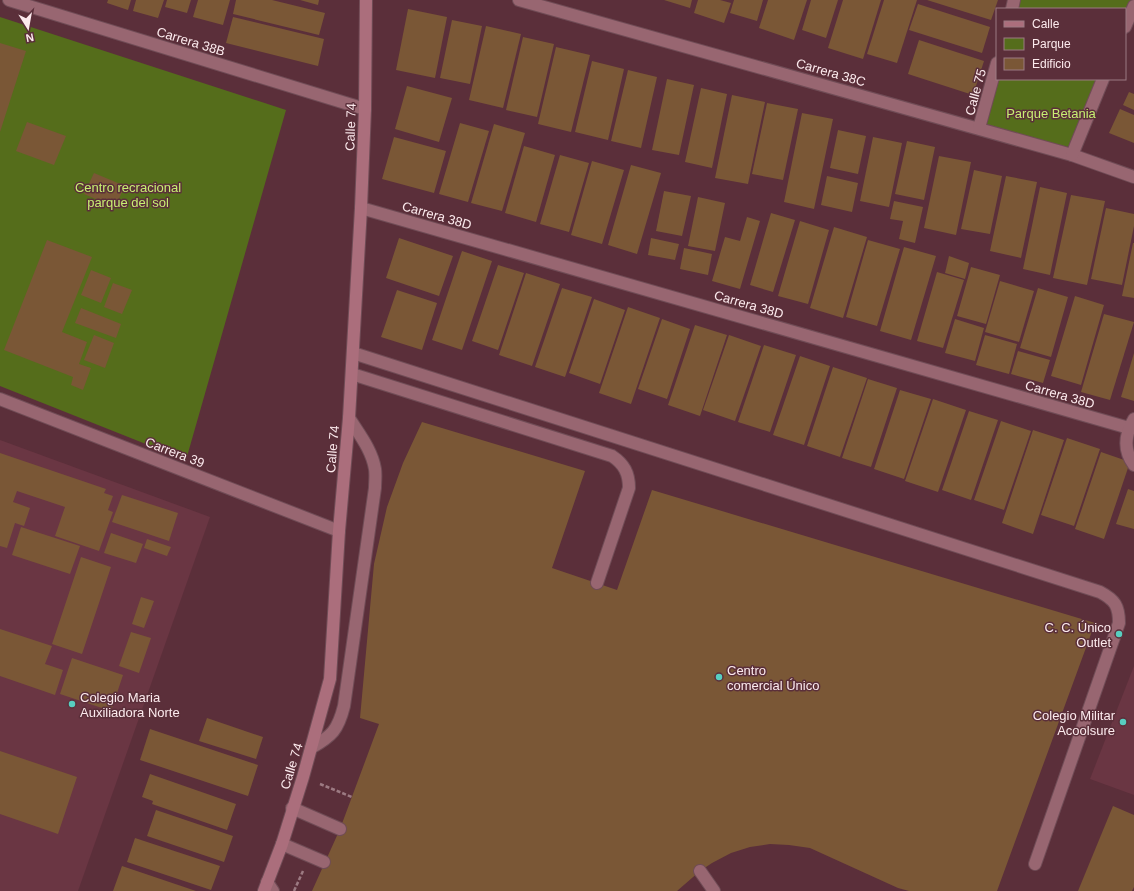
<svg xmlns="http://www.w3.org/2000/svg" width="1134" height="891" font-family="Helvetica,sans-serif">
<style>
.built{fill:#6a3643}
.green{fill:#556d1b}
.building{fill:#7a5736}
.lines{fill:none;stroke-linecap:round;stroke-linejoin:round}
.lane-casing{stroke:#704c56;stroke-width:14}
.street-casing{stroke:#704c56;stroke-width:14}
.secondary-casing{stroke:#704c56;stroke-width:14}
.path{stroke:#9c7a82;stroke-width:2.5;stroke-dasharray:4 2;stroke-linecap:butt}
.lane{stroke:#986671;stroke-width:12}
.street{stroke:#986671;stroke-width:12}
.secondary{stroke:#ab6e7c;stroke-width:12}
.poi-dot{fill:#58cec0;stroke:#5b2f3a;stroke-width:1.5}
.labels{text-anchor:middle;stroke-width:3;stroke-linejoin:round;paint-order:stroke}
.street-label{font-size:13px;fill:#fceaed;stroke:#5b2f3a}
.park-label{font-size:13px;fill:#c7ef72;stroke:#5b2f3a}
.poi-label{font-size:13px;fill:#fceaed;stroke:#5b2f3a;text-anchor:end}
</style>
<rect width="100%" height="100%" fill="#5b2f3a"/>
<g class="built">
<polygon points="0,440 210,517 78,891 0,891"/>
<polygon points="1134,666 1134,795 1090,779"/>
</g>
<g class="green">
<polygon points="1015,0 1134,0 1134,6 1125,27 1125,9 1013,9"/>
<polygon points="0,17 286,110 186,460 0,386"/>
<polygon points="997,79 1103,79 1072,155 979,128"/>
</g>
<g class="building">
<polygon points="108,0 131,0 128,10 107,3"/>
<polygon points="136,0 164,0 158,18 133,11"/>
<polygon points="167,0 191,0 187,13 165,7"/>
<polygon points="198,0 230,0 223,25 193,17"/>
<polygon points="236,0 272,0 325,13 319,35 233,14"/>
<polygon points="300,0 319,0 318,5"/>
<polygon points="664,0 692,0 690,8"/>
<polygon points="698,0 720,0 731,3 724,23 694,13"/>
<polygon points="734,0 763,0 757,21 730,13"/>
<polygon points="768,0 807,0 794,40 759,28"/>
<polygon points="811,0 838,0 826,38 802,30"/>
<polygon points="843,0 881,0 863,59 828,48"/>
<polygon points="884,0 917,0 897,63 867,54"/>
<polygon points="927,0 998,0 991,20"/>
<polygon points="918,4 990,27 982,53 909,30"/>
<polygon points="408,9 447,17 435,78 396,70"/>
<polygon points="233,17 324,39 318,66 226,43"/>
<polygon points="452,20 482,26 470,84 440,78"/>
<polygon points="486,26 521,34 503,108 469,100"/>
<polygon points="523,37 554,44 537,117 506,110"/>
<polygon points="919,40 984,61 973,95 908,74"/>
<polygon points="0,43 26,51 0,132"/>
<polygon points="556,47 590,55 571,132 538,124"/>
<polygon points="592,61 624,69 608,140 575,132"/>
<polygon points="628,70 657,77 641,148 611,141"/>
<polygon points="667,79 694,85 679,155 652,150"/>
<polygon points="407,86 452,98 439,142 395,129"/>
<polygon points="701,88 727,94 712,168 685,162"/>
<polygon points="1129,92 1134,94 1134,110 1123,105"/>
<polygon points="732,95 765,102 748,184 715,178"/>
<polygon points="767,103 798,109 783,180 752,174"/>
<polygon points="1120,109 1134,115 1134,143 1109,133"/>
<polygon points="802,113 833,119 814,209 784,202"/>
<polygon points="27,122 66,136 54,165 16,151"/>
<polygon points="460,123 489,131 468,202 439,194"/>
<polygon points="494,124 525,133 502,211 471,203"/>
<polygon points="838,130 866,136 858,174 830,168"/>
<polygon points="394,137 446,151 434,193 382,179"/>
<polygon points="873,137 902,143 889,207 860,201"/>
<polygon points="907,141 935,147 924,200 895,194"/>
<polygon points="524,146 555,155 536,222 505,213"/>
<polygon points="560,155 589,163 569,232 540,224"/>
<polygon points="939,156 971,162 956,235 924,228"/>
<polygon points="592,161 624,170 602,244 571,235"/>
<polygon points="631,165 661,173 637,254 608,245"/>
<polygon points="974,170 1002,176 990,234 961,229"/>
<polygon points="94,173 125,186 115,207 84,194"/>
<polygon points="827,176 858,183 852,212 821,205"/>
<polygon points="1006,176 1037,182 1021,258 990,251"/>
<polygon points="1040,187 1067,193 1050,275 1023,269"/>
<polygon points="664,191 691,196 682,236 656,231"/>
<polygon points="1071,195 1105,201 1087,285 1053,278"/>
<polygon points="698,197 725,203 715,251 688,246"/>
<polygon points="894,201 923,207 915,243 899,239 903,221 890,219"/>
<polygon points="1106,208 1134,214 1134,226 1122,285 1091,279"/>
<polygon points="771,213 795,220 773,292 750,285"/>
<polygon points="747,217 760,221 740,289 712,281 725,237 740,241"/>
<polygon points="800,221 829,230 808,304 778,296"/>
<polygon points="834,227 867,237 843,318 810,308"/>
<polygon points="399,238 453,256 439,296 386,278"/>
<polygon points="651,238 679,244 675,260 648,255"/>
<polygon points="47,240 92,257 62,332 87,342 79,364 91,368 83,390 71,385 73,377 4,350"/>
<polygon points="868,240 900,249 877,326 846,317"/>
<polygon points="1133,243 1134,243 1134,298 1122,296"/>
<polygon points="904,247 936,256 911,340 880,331"/>
<polygon points="684,248 712,254 708,275 680,269"/>
<polygon points="462,251 492,261 462,350 432,340"/>
<polygon points="949,256 969,263 965,279 945,273"/>
<polygon points="498,265 524,273 498,350 472,341"/>
<polygon points="971,267 1000,275 986,324 957,316"/>
<polygon points="91,270 111,278 101,303 81,295"/>
<polygon points="937,272 964,280 943,348 917,341"/>
<polygon points="526,273 560,284 532,366 499,355"/>
<polygon points="1000,281 1034,291 1019,342 985,332"/>
<polygon points="113,283 132,290 122,314 104,307"/>
<polygon points="562,288 592,297 565,377 535,367"/>
<polygon points="1038,288 1068,297 1051,357 1020,348"/>
<polygon points="397,290 437,303 422,350 381,337"/>
<polygon points="1075,296 1104,305 1081,385 1051,376"/>
<polygon points="594,299 625,310 600,384 569,373"/>
<polygon points="628,307 660,318 631,404 599,393"/>
<polygon points="81,308 121,324 116,338 75,323"/>
<polygon points="1104,314 1134,322 1110,400 1081,392"/>
<polygon points="662,319 690,329 667,399 638,389"/>
<polygon points="955,319 984,328 975,361 945,353"/>
<polygon points="695,325 727,335 700,416 668,405"/>
<polygon points="94,335 114,343 105,368 84,360"/>
<polygon points="729,335 761,346 735,421 703,410"/>
<polygon points="985,335 1017,344 1009,374 976,365"/>
<polygon points="764,345 796,355 770,432 738,422"/>
<polygon points="1018,351 1050,360 1043,383 1011,374"/>
<polygon points="1134,353 1134,401 1121,397"/>
<polygon points="800,356 830,366 804,445 773,435"/>
<polygon points="833,367 867,378 840,457 807,446"/>
<polygon points="868,379 897,388 871,467 842,458"/>
<polygon points="900,390 931,399 904,479 874,469"/>
<polygon points="933,399 966,410 938,492 905,481"/>
<polygon points="969,411 998,420 971,500 942,490"/>
<polygon points="1001,421 1031,431 1004,510 974,500"/>
<polygon points="422,422 585,471 552,568 617,590 652,490 1095,623 997,891 909,891 898,888 810,848 789,845 770,844 750,847 731,853 712,863 700,871 677,891 312,891 340,829 379,724 360,718 374,564 387,507 403,463"/>
<polygon points="1033,430 1064,440 1033,534 1002,523"/>
<polygon points="1067,438 1100,449 1074,526 1041,515"/>
<polygon points="1101,452 1130,462 1104,539 1075,529"/>
<polygon points="0,453 106,489 104,493 113,496 108,510 113,512 99,551 55,536 65,507 17,491 13,502 30,508 24,526 15,523 7,548 0,546"/>
<polygon points="1128,489 1134,491 1134,529 1116,524"/>
<polygon points="122,495 178,513 169,541 112,522"/>
<polygon points="21,527 80,546 70,574 12,555"/>
<polygon points="111,533 143,544 136,563 104,553"/>
<polygon points="147,539 171,547 167,556 144,548"/>
<polygon points="81,557 111,567 82,654 52,644"/>
<polygon points="141,597 154,601 144,628 132,624"/>
<polygon points="0,629 52,646 45,664 63,670 55,695 0,676"/>
<polygon points="131,632 151,638 139,673 119,666"/>
<polygon points="72,658 123,675 111,711 60,694"/>
<polygon points="207,718 263,737 256,759 199,741"/>
<polygon points="150,729 258,765 248,796 140,760"/>
<polygon points="0,751 77,777 58,834 0,814"/>
<polygon points="150,774 236,804 227,830 152,804 153,801 142,797"/>
<polygon points="1113,806 1134,815 1134,887 1132,891 1078,891"/>
<polygon points="156,810 233,836 224,862 147,836"/>
<polygon points="135,838 220,866 211,890 127,862"/>
<polygon points="122,866 196,891 113,891"/>
</g>
<g class="lines">
<g class="lane-casing">
<g id="lane">
<path d="M 353,353 L 1100,592 C 1115,600 1119,606 1119,623 L 1035,864"/>
<path d="M 352,374 L 612,456 C 624,464 629,473 629,488 L 597,583"/>
<path d="M 311,748 C 332,736 338,730 344,706 L 375,488 C 375,482 376,475 375,469 C 372,450 359,434 349,418"/>
<polyline points="292,808 340,829"/>
<polyline points="282,844 324,862"/>
<polyline points="700,871 714,891"/>
<polyline points="267,882 273,891"/>
</g>
</g>
<g class="street-casing">
<g id="street">
<polyline points="9,0 365,109"/>
<polyline points="519,0 1072,155 1134,177"/>
<polyline points="1012,9 1014,0"/>
<polyline points="1125,27 1134,6"/>
<polyline points="979,128 997,63"/>
<polyline points="1072,155 1103,79"/>
<polyline points="361,208 1129,428"/>
<polyline points="0,399 339,531"/>
<path d="M 1134,419 C 1125,434 1123,450 1134,465"/>
</g>
</g>
<g class="secondary-casing">
<polyline id="secondary" points="264,891 282,844 303,777 330,679 339,531 349,418 361,208 365,109 366,0"/>
</g>
<g class="path">
<polyline points="320,784 352,797"/>
<polyline points="294,891 303,871"/>
</g>
<use href="#lane" class="lane"/>
<use href="#street" class="street"/>
<use href="#secondary" class="secondary"/>
</g>
<g class="poi-dot">
<circle cx="1119" cy="634" r="4"/>
<circle cx="719" cy="677" r="4"/>
<circle cx="72" cy="704" r="4"/>
<circle cx="1123" cy="722" r="4"/>
</g>
<g class="labels">
<g class="street-label">
<text transform="translate(191 41) rotate(17)" y="5">Carrera 38B</text>
<text transform="translate(831 72) rotate(16)" y="5">Carrera 38C</text>
<text transform="translate(975 92) rotate(-75)" y="5">Calle 75</text>
<text transform="translate(350 127) rotate(-88)" y="5">Calle 74</text>
<text transform="translate(437 215) rotate(16)" y="5">Carrera 38D</text>
<text transform="translate(749 304) rotate(16)" y="5">Carrera 38D</text>
<text transform="translate(1060 394) rotate(16)" y="5">Carrera 38D</text>
<text transform="translate(332 449) rotate(-85)" y="5">Calle 74</text>
<text transform="translate(175 452) rotate(21)" y="5">Carrera 39</text>
<text transform="translate(291 766) rotate(-73)" y="5">Calle 74</text>
</g>
<g class="park-label">
<text x="1051" y="118">Parque Betania</text>
<text x="128" y="192">Centro recracional<tspan x="128" dy="15">parque del sol</tspan></text>
</g>
<g class="poi-label">
<text x="1111" y="632">C. C. Único<tspan x="1111" dy="15">Outlet</tspan></text>
<text x="727" y="675" text-anchor="start">Centro<tspan x="727" dy="15">comercial Único</tspan></text>
<text x="80" y="702" text-anchor="start">Colegio Maria<tspan x="80" dy="15">Auxiliadora Norte</tspan></text>
<text x="1115" y="720">Colegio Militar<tspan x="1115" dy="15">Acoolsure</tspan></text>
</g>
</g>
<rect x="996" y="8" width="130" height="72" fill="#5b2f3a" stroke="#9b7a82"/>
<rect x="1004" y="21" width="20" height="6" fill="#ab6e7c" stroke="#9b7a82"/>
<text x="1032" y="28" font-size="12" fill="#fceaed">Calle</text>
<rect x="1004" y="38" width="20" height="12" fill="#556d1b" stroke="#9b7a82"/>
<text x="1032" y="48" font-size="12" fill="#fceaed">Parque</text>
<rect x="1004" y="58" width="20" height="12" fill="#7a5736" stroke="#9b7a82"/>
<text x="1032" y="68" font-size="12" fill="#fceaed">Edificio</text>
<g transform="translate(28 28) rotate(169)" stroke="#5b2f3a" stroke-width="3" paint-order="stroke">
<path d="M0-3L7 15L0 10L-7 15Z" fill="#fceaed"/>
<text y="-6" font-size="11" font-weight="bold" text-anchor="middle" fill="#fceaed">N</text>
</g>
</svg>
